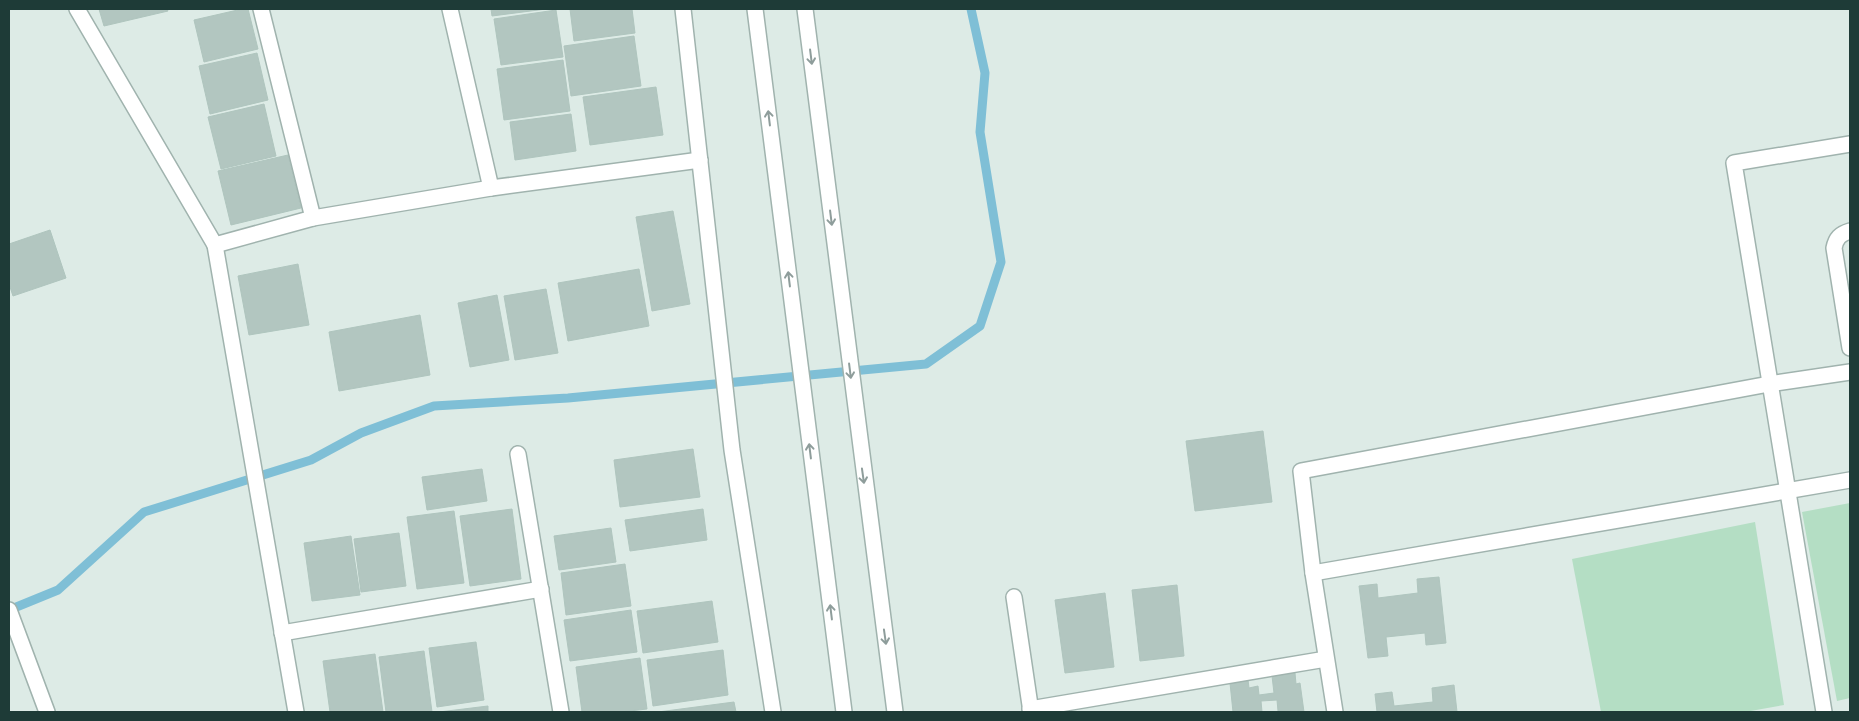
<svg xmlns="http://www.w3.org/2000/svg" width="1859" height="721" font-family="Cabin,sans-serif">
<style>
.green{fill:#b4dec4}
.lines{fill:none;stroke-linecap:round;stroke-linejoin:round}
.stream{stroke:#7fbfd6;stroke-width:9}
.building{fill:#b2c6c0;stroke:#afc5be}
.minor-casing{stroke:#a0b3ae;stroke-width:18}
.tertiary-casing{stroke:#a0b3ae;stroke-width:18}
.minor{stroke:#fff;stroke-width:15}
.tertiary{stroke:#fff;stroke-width:15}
.oneway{stroke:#8e9d9b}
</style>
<rect width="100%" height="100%" fill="#ddebe6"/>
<g class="green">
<polygon points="1850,503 1850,698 1837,701 1802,512"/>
<polygon points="1755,522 1784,705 1745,712 1601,712 1572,559"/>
</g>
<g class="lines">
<polyline class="stream" points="9,610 58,590 144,512 311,460 361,433 434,406 568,398 926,364 980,326 1001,262 980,132 985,73 971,9"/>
</g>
<g class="building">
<polygon points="99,9 167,9 168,11 104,26"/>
<polygon points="242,9 248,9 258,49 204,62 194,20"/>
<polygon points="491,9 546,9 492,16"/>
<polygon points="570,9 632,9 635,33 574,41"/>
<polygon points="556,10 563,57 501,65 494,19"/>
<polygon points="634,36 641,86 571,96 564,46"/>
<polygon points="257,53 268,100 210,114 199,66"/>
<polygon points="563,60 570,111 504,120 497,69"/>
<polygon points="656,87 663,135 590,145 583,97"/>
<polygon points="264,104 276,156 221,169 208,117"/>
<polygon points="571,114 576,151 515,160 510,122"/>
<polygon points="288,155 301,208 231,225 218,171"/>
<polygon points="673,211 690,304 652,311 636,217"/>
<polygon points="50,230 66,278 13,296 9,284 9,244"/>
<polygon points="298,264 309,325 249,335 238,276"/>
<polygon points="639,269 649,326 568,341 558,283"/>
<polygon points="546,289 558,353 515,360 504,296"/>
<polygon points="497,295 509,360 470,367 458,303"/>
<polygon points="420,315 430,375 339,391 329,332"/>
<polygon points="1263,431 1272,502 1195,511 1186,441"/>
<polygon points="693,449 700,497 620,507 614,460"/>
<polygon points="482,469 487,501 427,510 422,477"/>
<polygon points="512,509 521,579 470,586 460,516"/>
<polygon points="703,509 707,540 630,551 625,520"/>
<polygon points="454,511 464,583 417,589 407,517"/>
<polygon points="611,528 616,562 559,570 554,536"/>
<polygon points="399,533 406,586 361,592 354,539"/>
<polygon points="351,536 360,595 312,601 304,543"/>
<polygon points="625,564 631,606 566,615 561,573"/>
<polygon points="1439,577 1446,643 1426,645 1425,633 1386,637 1388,656 1368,658 1359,586 1377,584 1378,598 1418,593 1417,579"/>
<polygon points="1177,585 1184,656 1140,661 1132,590"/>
<polygon points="1105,593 1114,667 1065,673 1055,600"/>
<polygon points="712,601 718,642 643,653 637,611"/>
<polygon points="631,610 637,652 570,661 564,620"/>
<polygon points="476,642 484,700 437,707 429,648"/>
<polygon points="723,650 728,695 653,706 647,660"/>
<polygon points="424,651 432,712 386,712 379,657"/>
<polygon points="375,654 383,712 330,712 323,661"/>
<polygon points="640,658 647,709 621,712 582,712 576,667"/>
<polygon points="1295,673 1296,684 1300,683 1304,712 1278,711 1277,700 1261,701 1262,712 1233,712 1230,683 1248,680 1249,688 1258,686 1259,695 1274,693 1272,676"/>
<polygon points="1454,685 1457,712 1377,712 1375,694 1392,692 1394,706 1433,702 1432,688"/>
<polygon points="734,702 736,712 658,712"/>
<polygon points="488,706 488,712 439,712"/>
</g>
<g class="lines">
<g class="minor-casing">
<g id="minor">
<polyline points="77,9 215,245 313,218 491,188 700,160"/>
<polyline points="261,9 313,218"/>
<polyline points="450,9 491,188"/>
<polyline points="683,9 732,450 773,712"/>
<path d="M 1850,231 C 1840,234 1836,238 1834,248 L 1850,348"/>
<polyline points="215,245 296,712"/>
<polyline points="518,454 561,712"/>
<polyline points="1313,573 1850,480"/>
<polyline points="1014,597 1031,712"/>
<polyline points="9,610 47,712"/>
<polyline points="282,633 541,589"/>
<polyline points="1030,709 1326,659"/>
<polyline points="1335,712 1313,573 1301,471 1769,384 1850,372"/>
<polyline points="1824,712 1734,163 1850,144"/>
</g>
</g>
<g class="tertiary-casing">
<g id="tertiary">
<polyline points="755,9 844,712"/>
<polyline points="805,9 895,712"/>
</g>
</g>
<use href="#minor" class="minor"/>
<use href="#tertiary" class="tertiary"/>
</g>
<defs><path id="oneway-shaft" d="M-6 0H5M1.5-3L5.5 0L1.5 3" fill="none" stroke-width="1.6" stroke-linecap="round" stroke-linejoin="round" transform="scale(1.25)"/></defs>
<g class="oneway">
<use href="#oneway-shaft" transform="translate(811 57) rotate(83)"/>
<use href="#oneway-shaft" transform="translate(769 118) rotate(-97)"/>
<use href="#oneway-shaft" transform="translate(831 218) rotate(83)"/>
<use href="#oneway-shaft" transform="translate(789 279) rotate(-97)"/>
<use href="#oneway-shaft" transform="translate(850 371) rotate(83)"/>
<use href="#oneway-shaft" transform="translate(810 451) rotate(-97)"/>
<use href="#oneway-shaft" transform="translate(863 476) rotate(82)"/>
<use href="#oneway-shaft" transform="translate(831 612) rotate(-97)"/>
<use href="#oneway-shaft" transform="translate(885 637) rotate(82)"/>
</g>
<rect width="1859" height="721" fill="none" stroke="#1e3b37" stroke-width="20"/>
</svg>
